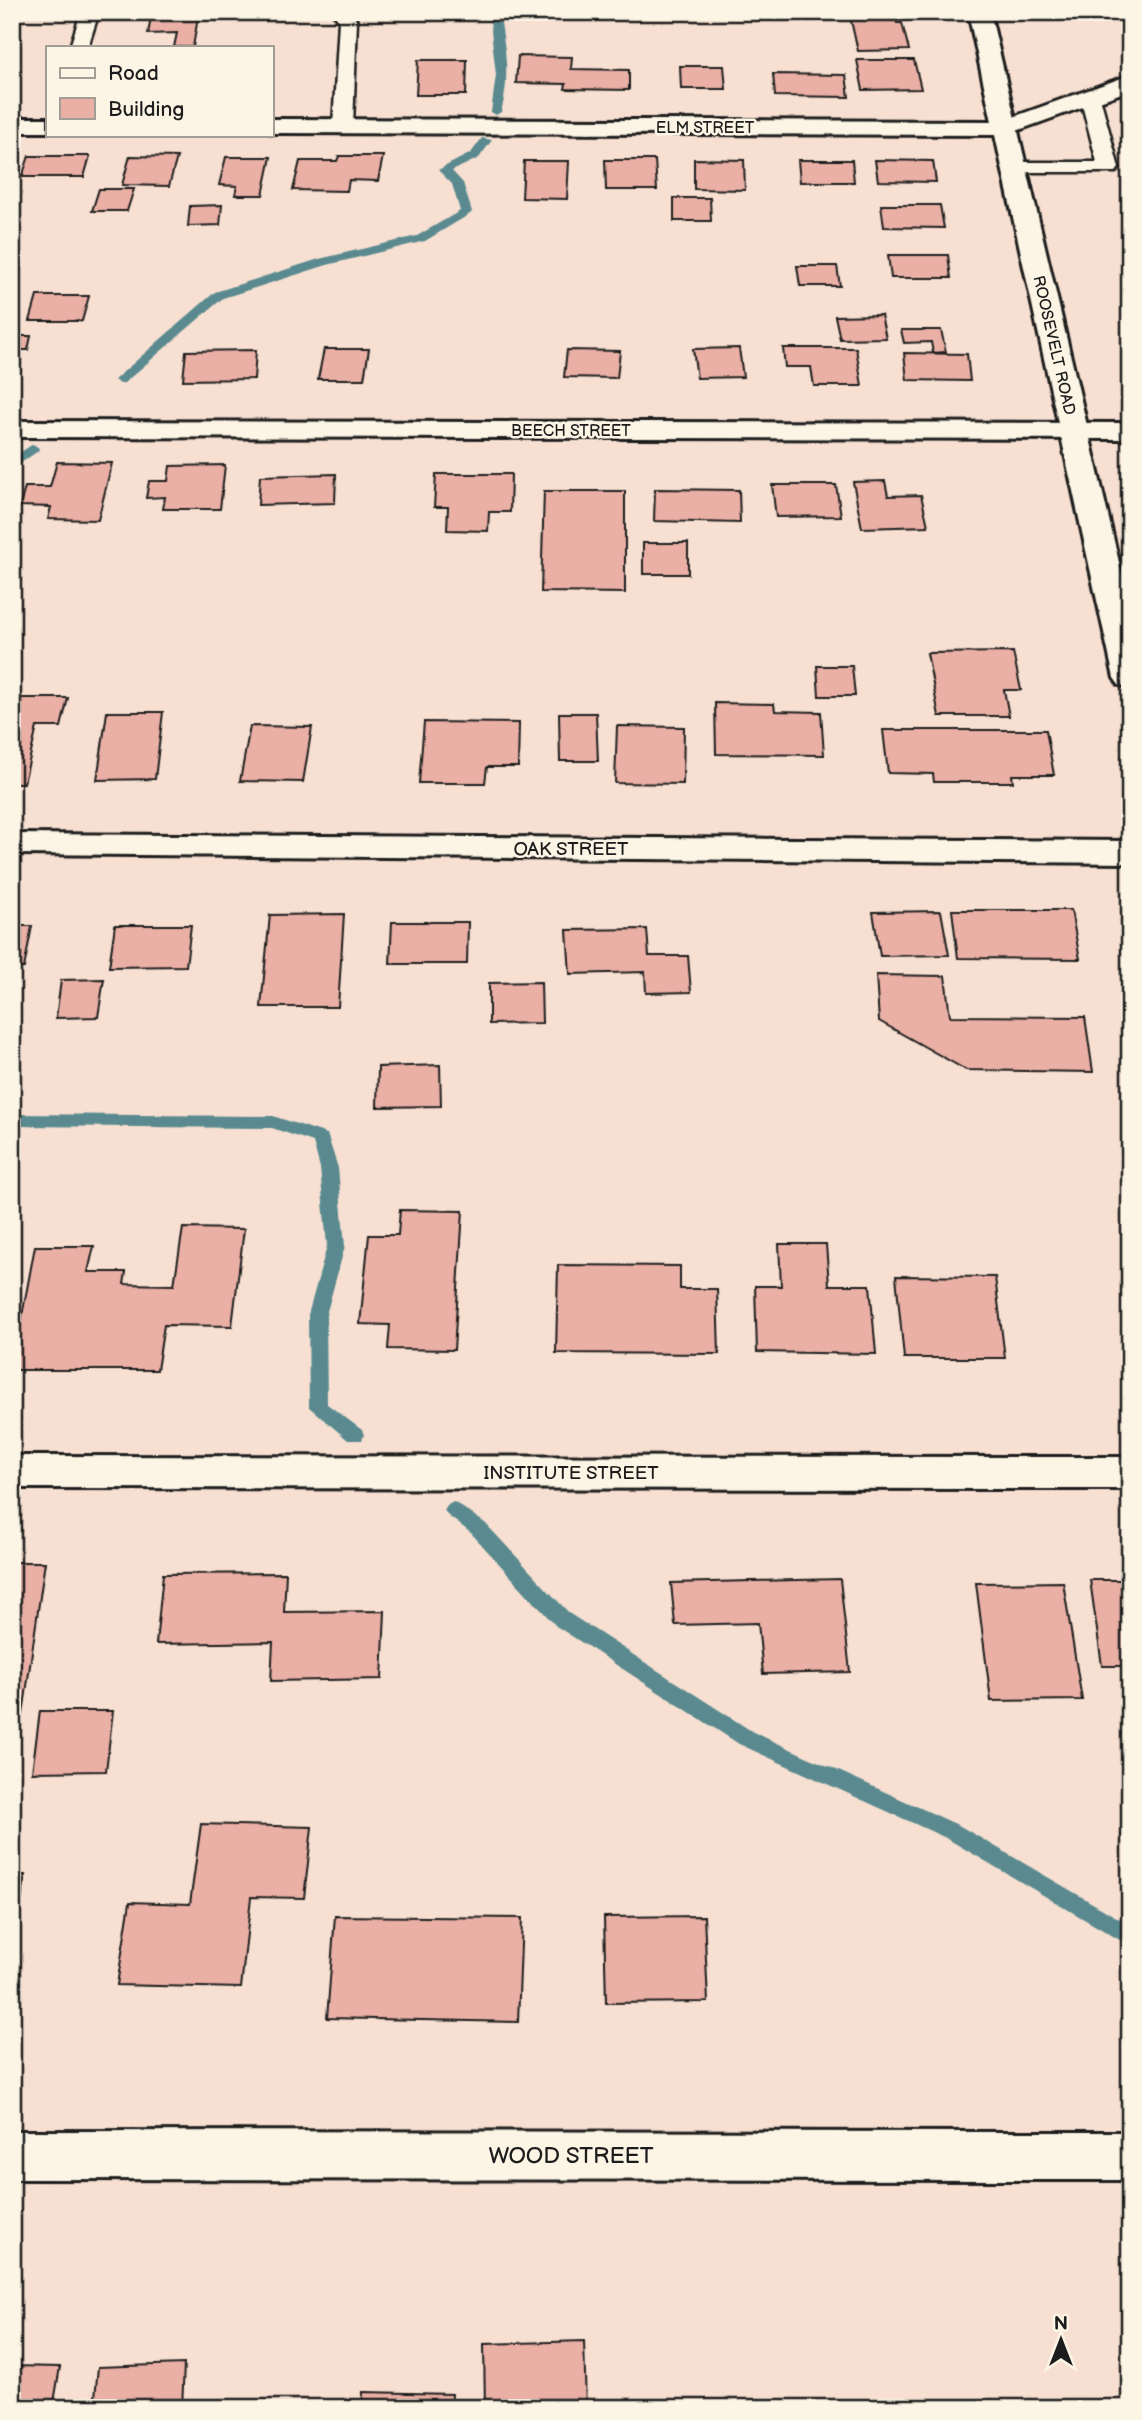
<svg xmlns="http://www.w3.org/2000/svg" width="1142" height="2420" font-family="'Balsamiq Sans',sans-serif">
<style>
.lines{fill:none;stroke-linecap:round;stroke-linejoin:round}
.stream{fill:#5a8a8f;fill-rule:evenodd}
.building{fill:#eab0a6;stroke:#1c1c1c;stroke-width:2}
.service-casing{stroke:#1c1c1c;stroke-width:5}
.minor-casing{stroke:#1c1c1c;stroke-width:6}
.tertiary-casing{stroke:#1c1c1c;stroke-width:6}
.service{fill:#fcf5e5;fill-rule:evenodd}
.minor{fill:#fcf5e5;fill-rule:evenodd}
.tertiary{fill:#fcf5e5;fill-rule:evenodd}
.labels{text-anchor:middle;stroke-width:5;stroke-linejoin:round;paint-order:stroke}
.far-street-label{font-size:16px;fill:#1c1c1c;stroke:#fcf5e5}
.street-label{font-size:19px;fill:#1c1c1c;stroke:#fcf5e5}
.near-street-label{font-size:23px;fill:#1c1c1c;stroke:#fcf5e5}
</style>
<rect width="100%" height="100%" fill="#f7e0d2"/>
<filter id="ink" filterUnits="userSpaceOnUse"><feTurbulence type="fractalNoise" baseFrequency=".0143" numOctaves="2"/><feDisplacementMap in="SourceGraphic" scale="14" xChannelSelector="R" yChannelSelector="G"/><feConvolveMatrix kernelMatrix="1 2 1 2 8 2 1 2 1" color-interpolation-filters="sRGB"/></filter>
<g filter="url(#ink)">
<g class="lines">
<g class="stream">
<path d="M 489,12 L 499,12 C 505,46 511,78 501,112 L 496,115 L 491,112 L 496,75 Z"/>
<polygon points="482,138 492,140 479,158 452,171 463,183 472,212 470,214 425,241 327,265 223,298 124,383 120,384 114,380 215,292 319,259 417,236 460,211 452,184 438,170 471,153"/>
<polygon points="33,444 39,448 38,451 12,469 12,458"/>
<polygon points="12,1114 273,1116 327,1134 338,1168 345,1246 326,1315 327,1404 362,1430 364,1435 362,1440 348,1440 309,1407 308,1315 327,1246 320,1168 313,1142 272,1128 12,1126"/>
<polygon points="454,1502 485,1523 570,1614 753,1732 960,1826 1130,1925 1130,1946 946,1838 739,1744 556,1626 471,1533 447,1515 444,1510 447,1505"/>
</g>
</g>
<g class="building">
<polygon points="849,12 895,12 897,23 902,23 909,50 858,51"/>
<polygon points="151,17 198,17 193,47 174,47 177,33 148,34"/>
<polygon points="518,56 572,57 571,69 629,70 629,90 565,89 566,84 516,83"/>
<polygon points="418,60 467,60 466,95 416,95"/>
<polygon points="857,60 914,60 921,89 863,90"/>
<polygon points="680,66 724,66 726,89 681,89"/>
<polygon points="773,74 846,75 849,97 775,96"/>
<polygon points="29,156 90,156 84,177 22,177"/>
<polygon points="130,156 177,157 169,186 122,185"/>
<polygon points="339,156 383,156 378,181 349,180 347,191 293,190 300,161 337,161"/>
<polygon points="226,157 271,157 263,195 235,195 237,186 219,185"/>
<polygon points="694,159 744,160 745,190 694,189"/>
<polygon points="605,160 655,160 657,190 606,190"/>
<polygon points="798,160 852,160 854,182 800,182"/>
<polygon points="875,160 933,161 936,182 878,181"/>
<polygon points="524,161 569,161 567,199 522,198"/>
<polygon points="99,189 134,189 127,211 92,211"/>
<polygon points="674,198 710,198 711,221 674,221"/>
<polygon points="222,205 220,225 188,226 190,206"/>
<polygon points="881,205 940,205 944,228 884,227"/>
<polygon points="888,255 948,255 951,278 891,278"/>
<polygon points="797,266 837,266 840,286 800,286"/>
<polygon points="37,296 89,296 82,321 30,321"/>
<polygon points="881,315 886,338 840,339 835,316"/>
<polygon points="901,330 941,330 946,352 933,353 931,342 904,343"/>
<polygon points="12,336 31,336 28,350 12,350"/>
<polygon points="739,348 743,377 697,378 693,349"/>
<polygon points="783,348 856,348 862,386 814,386 811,367 785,367"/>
<polygon points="324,349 369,349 364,379 318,379"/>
<polygon points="256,350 254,379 183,380 186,351"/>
<polygon points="567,350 620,351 617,378 564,377"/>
<polygon points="904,353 967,354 970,381 907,380"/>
<polygon points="57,462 112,463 98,520 48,519 51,507 20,506 25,487 50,487"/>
<polygon points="225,465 220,509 163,509 165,497 146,498 149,481 168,481 170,466"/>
<polygon points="336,474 335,503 258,505 260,476"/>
<polygon points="436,474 511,474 510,512 489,512 488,531 447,530 448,507 434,507"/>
<polygon points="885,481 888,496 921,495 928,526 862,528 853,482"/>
<polygon points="772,485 836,485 841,516 776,517"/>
<polygon points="655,489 739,490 740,523 654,521"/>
<polygon points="544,491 625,491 625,593 541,592"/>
<rect x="643" y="543" width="45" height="31"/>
<polygon points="1013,652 1021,690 1004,690 1009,716 939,716 927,653"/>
<polygon points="817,666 852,666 855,696 819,696"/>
<polygon points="12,698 68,698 61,727 37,727 24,783 12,783"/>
<polygon points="715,703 774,704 775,711 821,712 824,755 716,754"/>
<polygon points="107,712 163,712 155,779 97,780"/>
<polygon points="559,713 596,713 598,761 560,761"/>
<polygon points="424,722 519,723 518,767 487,767 485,783 419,783"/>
<polygon points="250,726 312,727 303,782 240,781"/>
<polygon points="617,726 684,727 683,784 615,783"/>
<polygon points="883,730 1046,730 1054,775 1012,775 1013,782 934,782 933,774 888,773"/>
<polygon points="952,910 1071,910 1080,959 958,958"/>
<polygon points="941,911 949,955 880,956 873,912"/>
<polygon points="344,914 338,1007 261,1007 270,915"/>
<polygon points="392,922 468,922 467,964 390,964"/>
<polygon points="115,925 191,925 186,966 109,967"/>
<polygon points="12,926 32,926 24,968 12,968"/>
<polygon points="647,929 649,956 688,956 691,992 646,993 645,972 570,974 567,930"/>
<polygon points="876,975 945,976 950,1016 1085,1017 1093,1072 966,1070 879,1021"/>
<polygon points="104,979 98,1017 56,1018 61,980"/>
<polygon points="541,982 542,1023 489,1024 489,983"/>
<polygon points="440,1065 441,1106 377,1107 378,1067"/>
<polygon points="400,1210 463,1211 454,1350 388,1349 390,1325 360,1324 369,1235 398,1235"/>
<polygon points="183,1228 244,1229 232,1326 164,1325 157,1370 12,1370 35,1246 94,1246 88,1272 126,1272 124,1284 174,1285"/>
<polygon points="779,1244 826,1244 829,1285 870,1285 876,1354 757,1352 755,1286 781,1286"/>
<polygon points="558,1265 680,1266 680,1289 717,1289 719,1354 556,1353"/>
<polygon points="896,1276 995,1277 1005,1358 904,1358"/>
<polygon points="12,1562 45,1562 23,1714 12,1714"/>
<polygon points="286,1573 284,1612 385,1611 382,1679 271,1681 273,1642 156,1644 163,1574"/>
<polygon points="840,1579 850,1672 763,1674 758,1623 675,1625 671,1583"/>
<polygon points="1090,1580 1130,1580 1130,1666 1102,1666"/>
<polygon points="1063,1582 1082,1700 991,1701 976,1583"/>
<polygon points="40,1711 113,1711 106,1771 32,1772"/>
<polygon points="201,1824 312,1827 304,1898 251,1897 241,1988 117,1985 130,1902 190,1904"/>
<polygon points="12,1875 25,1875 12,1961"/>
<polygon points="335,1916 522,1918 518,2022 327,2018"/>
<polygon points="704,1916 708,2002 606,2003 604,1917"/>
<polygon points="584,2341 586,2408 485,2408 484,2344"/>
<polygon points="184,2364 182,2408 94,2408 98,2367"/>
<polygon points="12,2366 60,2367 53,2408 12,2408"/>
<polygon points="363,2392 452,2394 451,2408 362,2408"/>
</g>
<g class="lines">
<g class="service-casing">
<g id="service">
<polygon points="81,12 99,12 88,47 70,47"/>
<polygon points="332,12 351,12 357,21 353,126 350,130 336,130 333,126 339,21"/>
<polygon points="1090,91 1100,97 1119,168 1116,172 1008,172 1005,168 1008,164 1015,162 1097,162 1080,97"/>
</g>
</g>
<g class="minor-casing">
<g id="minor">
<polygon points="1130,75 1130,90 1005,135 271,133 271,119 1002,121"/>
<rect x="12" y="118" width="35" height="14"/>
<polygon points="12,421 1130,423 1130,439 12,437"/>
<polygon points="12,834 1130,841 1130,863 12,854"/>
<polygon points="12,1456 1130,1457 1130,1489 12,1488"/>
<polygon points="12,2131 1130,2132 1130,2180 12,2179"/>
</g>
</g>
<g class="tertiary-casing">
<polygon id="tertiary" points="968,12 990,12 1130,609 1130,687 1119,685 1114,678"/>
</g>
<use href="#service" class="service"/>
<use href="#minor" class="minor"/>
<use href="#tertiary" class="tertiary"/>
</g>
</g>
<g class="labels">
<g class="far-street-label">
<text x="705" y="133">ELM STREET</text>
<text transform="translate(1055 345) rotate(77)" y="6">ROOSEVELT ROAD</text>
<text x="571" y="436">BEECH STREET</text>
</g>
<g class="street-label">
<text x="571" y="855">OAK STREET</text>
<text x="571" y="1479">INSTITUTE STREET</text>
</g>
<g class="near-street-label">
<text x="571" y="2163">WOOD STREET</text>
</g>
</g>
<rect width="1142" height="2420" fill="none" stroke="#fcf5e5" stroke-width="42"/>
<rect x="21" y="21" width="1100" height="2378" fill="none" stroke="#1c1c1c" stroke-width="2.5" filter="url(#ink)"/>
<rect x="46" y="46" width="228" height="91" fill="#fcf5e5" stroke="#a29e95" stroke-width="2"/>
<rect x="60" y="68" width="35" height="10" fill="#fcf5e5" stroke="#a29e95" stroke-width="2"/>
<text x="108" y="80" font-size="21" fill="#1c1c1c">Road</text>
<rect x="60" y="98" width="35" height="21" fill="#eab0a6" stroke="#a29e95" stroke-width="2"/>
<text x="108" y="116" font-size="21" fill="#1c1c1c">Building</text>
<g transform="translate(1061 2340)" stroke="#fcf5e5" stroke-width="5" paint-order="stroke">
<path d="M0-5L12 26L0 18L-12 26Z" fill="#1c1c1c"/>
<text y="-10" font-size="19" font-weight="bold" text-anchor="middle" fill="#1c1c1c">N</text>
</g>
</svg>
